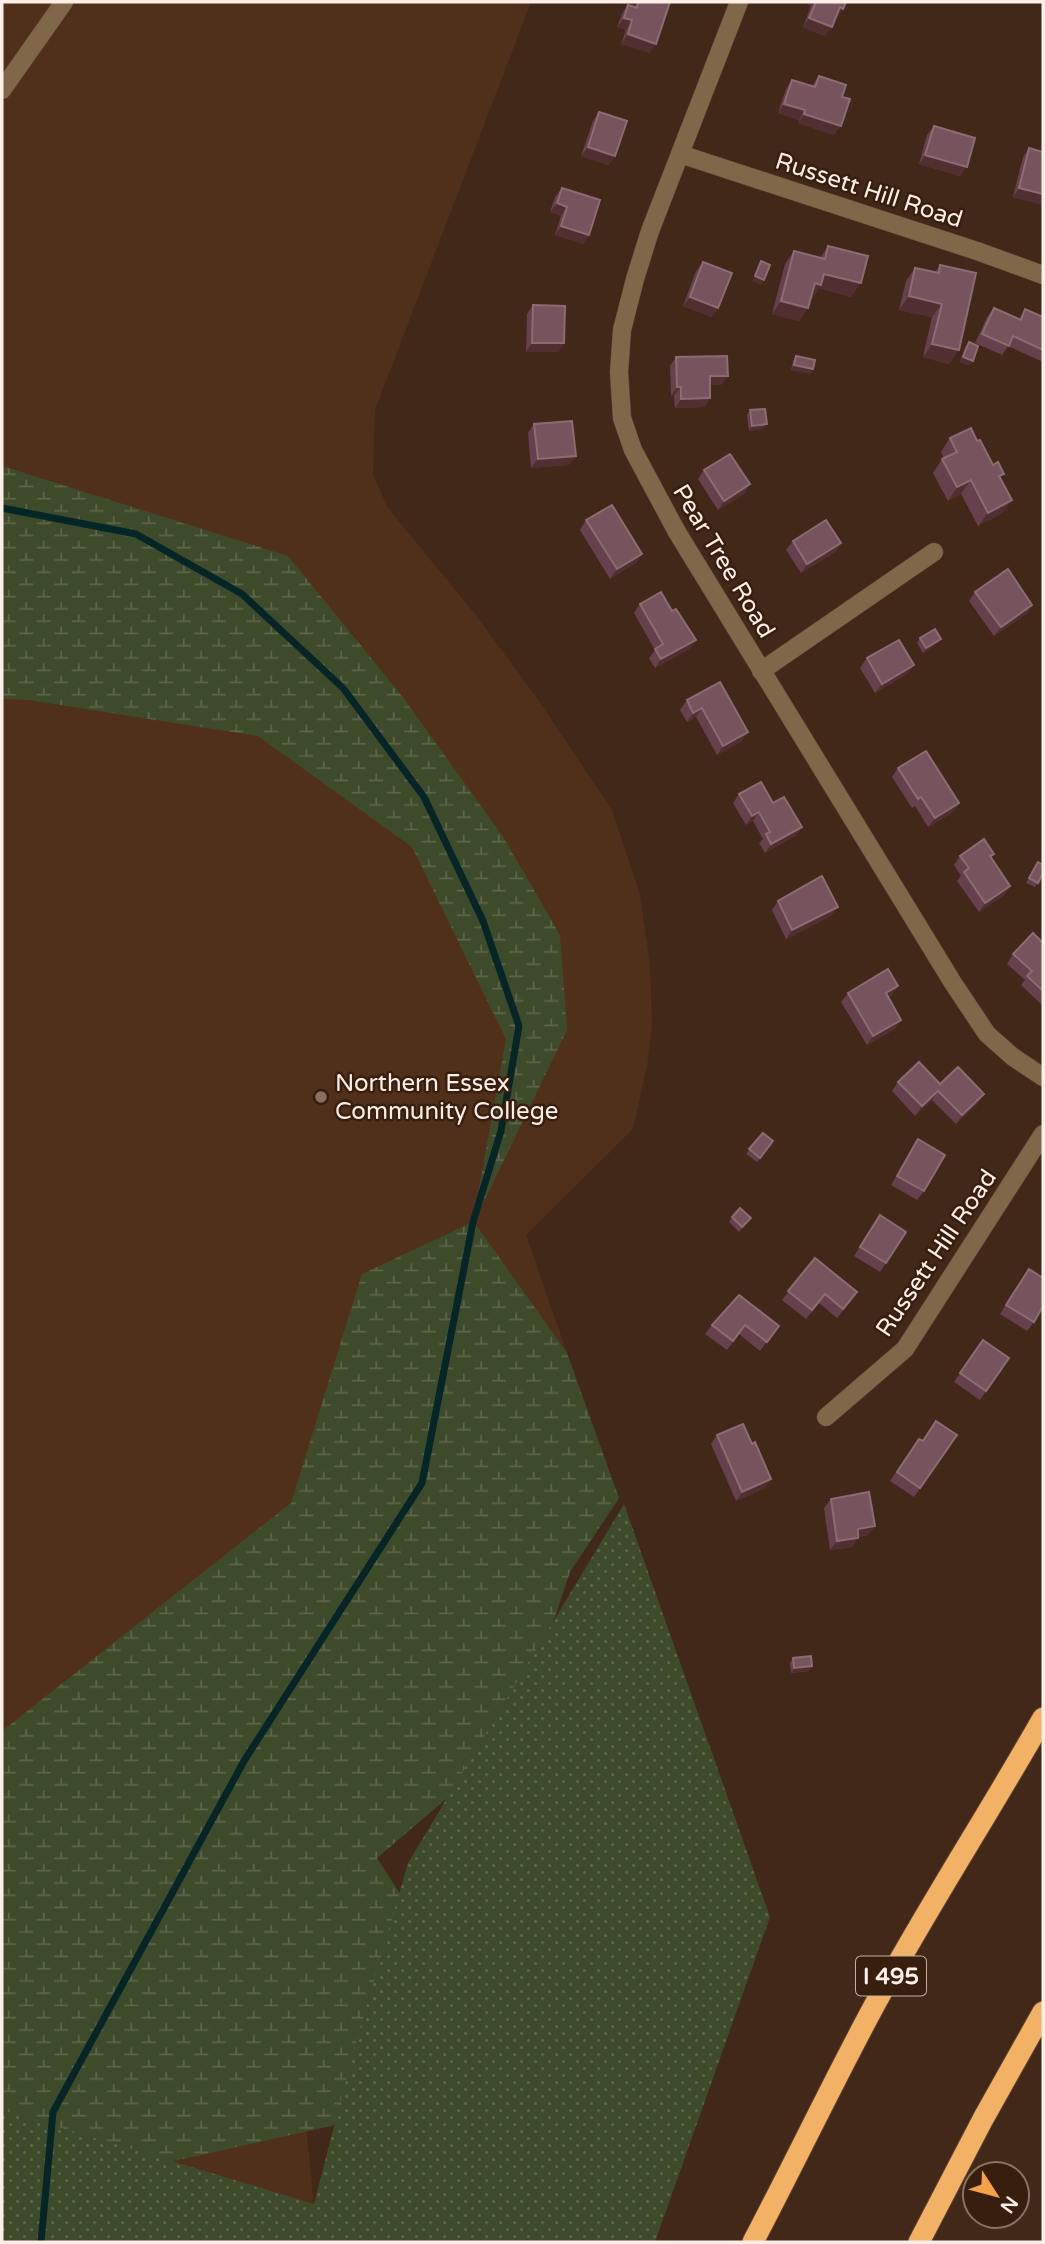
<svg xmlns="http://www.w3.org/2000/svg" width="1045" height="2244" font-family="'Varela Round',sans-serif">
<style>
.built{fill:#51301b}
.wetland{fill:url(#wetland-marsh)}
.park{fill:url(#park-dots)}
.lines{fill:none;stroke-linecap:round;stroke-linejoin:round}
.stream{stroke:#062526;stroke-width:7}
.minor-casing{stroke:#5c4435;stroke-width:19}
.highway-casing{stroke:#5c4435;stroke-width:23}
.minor{stroke:#81674a;stroke-width:18}
.highway{stroke:#f2b165;stroke-width:21}
.wall{fill:#66404d}
.shaded-wall{fill:#512f31}
.building{fill:#77535e;stroke:#8c6b73;stroke-width:2}
.education-dot{fill:#8d6e63;stroke:#381e0e;stroke-width:2.5}
.labels{text-anchor:middle;stroke-width:5;stroke-linejoin:round;paint-order:stroke}
.shield{fill:#381e0e;stroke:#c2b0a5;stroke-width:2}
.shield-label{font-size:23px;font-weight:bold;fill:#fdefe6}
.street-label{font-size:24px;fill:#fdefe6;stroke:#381e0e}
.poi-label{font-size:24px;fill:#fdefe6;stroke:#381e0e;text-anchor:start}
</style>
<defs>
<pattern id="wetland-marsh" width="20" height="14" patternUnits="userSpaceOnUse" patternTransform="scale(1.75)"><rect width="20" height="14" fill="#3e4b2b"/><path d="M1 5h8M5 5V1M11 12h8M15 12V8" fill="none" stroke="#5b654a"/></pattern>
<pattern id="park-dots" width="8" height="8" patternUnits="userSpaceOnUse" patternTransform="scale(1.75)"><rect width="8" height="8" fill="#3e4b2b"/><path d="M2 2h.1M6 6h.1" fill="none" stroke="#5b654a" stroke-width="1.8" stroke-linecap="round"/></pattern>
</defs>
<rect width="100%" height="100%" fill="#422818"/>
<polygon class="built" points="2,2 531,2 375,410 373,475 388,508 475,614 537,698 612,810 640,894 650,965 652,1024 647,1066 633,1129 526,1235 606,1465 393,1809 300,2068 314,2205 2,2110"/>
<polygon class="wetland" points="2,466 288,556 402,696 502,835 560,935 567,1030 474,1222 567,1353 619,1498 570,1572 513,1742 377,1858 431,1942 358,2120 147,2167 2,2242 2,1731 291,1503 362,1274 473,1222 506,1039 412,847 258,736 29,700 2,699"/>
<polygon class="park" points="624,1504 770,1917 655,2242 2,2242 2,2110 314,2204 351,2060 408,1863"/>
<g class="lines">
<polyline class="stream" points="2,508 136,534 242,594 343,688 424,797 483,921 519,1026 501,1131 473,1222 422,1483 244,1761 53,2112 41,2242"/>
<g class="minor-casing">
<g id="minor">
<polyline points="739,2 650,231 635,279 622,330 619,372 622,418 633,450 677,532 953,983 987,1034 1013,1057 1043,1077"/>
<polyline points="2,90 64,2"/>
<polyline points="680,154 977,251 1043,275"/>
<polyline points="761,671 934,552"/>
<polyline points="826,1417 905,1349 1043,1134"/>
</g>
</g>
<g class="highway-casing">
<g id="highway">
<path d="M 753,2242 C 794,2164 832,2084 874,2006 C 927,1908 988,1815 1043,1718"/>
<polyline points="919,2242 983,2119 1043,2012"/>
</g>
</g>
<use href="#minor" class="minor"/>
<use href="#highway" class="highway"/>
</g>
<g class="wall">
<polygon points="628,2 670,2 650,53 621,44 626,30 617,27 622,14 626,7"/>
<polygon points="809,2 846,2 837,18 836,17 825,36 803,27 811,6 808,5"/>
<polygon points="819,76 842,97 834,135 798,123 799,120 778,113 786,89 792,80 812,86"/>
<polygon points="599,112 609,165 581,156 593,121"/>
<polygon points="934,126 960,176 919,164 927,135"/>
<polygon points="1029,148 1043,205 1013,197 1023,157"/>
<polygon points="562,188 589,235 583,244 555,235 561,216 550,212 555,197"/>
<polygon points="828,246 851,297 819,288 812,299 811,298 799,321 772,314 785,264 794,251 820,258"/>
<polygon points="703,262 712,317 683,306 696,271"/>
<polygon points="940,265 949,364 923,357 932,317 899,310 906,281 915,268 935,272"/>
<polygon points="533,305 564,343 558,352 526,352 527,314"/>
<polygon points="994,308 1019,319 1025,309 1043,317 1043,357 1041,361 1008,346 1002,355 975,343 987,317"/>
<polygon points="969,342 973,361 969,365 960,362 965,347"/>
<polygon points="796,356 813,369 810,374 791,370 793,361"/>
<polygon points="676,357 721,385 710,385 710,398 704,407 675,408 674,396 671,396 670,366"/>
<polygon points="750,410 763,429 749,431 747,415"/>
<polygon points="534,424 569,465 531,468 528,433"/>
<polygon points="950,438 1000,479 1012,500 1002,513 978,526 961,494 948,501 933,473 942,459 944,458 941,452"/>
<polygon points="704,470 750,484 744,494 718,510 698,479"/>
<polygon points="586,520 642,554 635,563 610,579 580,530"/>
<polygon points="793,541 841,543 835,552 801,573 786,550"/>
<polygon points="975,592 1032,605 1026,614 994,636 969,601"/>
<polygon points="640,604 672,611 696,640 689,649 655,668 649,658 655,650 634,613"/>
<polygon points="920,638 941,639 938,643 923,653 917,643"/>
<polygon points="867,658 914,665 907,674 875,693 860,668"/>
<polygon points="720,682 742,741 717,755 696,717 687,722 680,710 687,700"/>
<polygon points="898,768 959,803 953,812 928,827 915,806 912,808 892,777"/>
<polygon points="739,794 773,803 802,827 795,836 765,853 759,843 763,839 753,821 746,825 733,803"/>
<polygon points="994,854 991,858 1010,886 1004,895 979,912 957,881 961,876 954,865 960,856"/>
<polygon points="1038,862 1038,883 1035,887 1026,883"/>
<polygon points="778,901 831,916 786,939 772,910"/>
<polygon points="1043,943 1043,1006 1021,985 1025,980 1007,964 1013,954"/>
<polygon points="848,993 892,995 888,997 895,1029 867,1045 841,1002"/>
<polygon points="898,1082 940,1084 978,1103 956,1124 932,1100 915,1116 892,1091"/>
<polygon points="763,1133 773,1141 757,1162 746,1154"/>
<polygon points="918,1139 924,1191 917,1200 891,1185"/>
<polygon points="732,1217 748,1222 739,1232 729,1222"/>
<polygon points="874,1224 886,1263 880,1272 854,1256"/>
<polygon points="815,1258 851,1301 837,1318 819,1303 806,1319 782,1300"/>
<polygon points="1023,1278 1034,1322 1027,1331 1000,1314"/>
<polygon points="712,1325 779,1326 760,1351 739,1334 727,1350 705,1334"/>
<polygon points="983,1340 1009,1358 980,1400 954,1382"/>
<polygon points="717,1435 765,1488 736,1501 711,1444"/>
<polygon points="957,1435 914,1497 890,1481 919,1439 922,1441"/>
<polygon points="831,1499 875,1526 868,1535 858,1537 852,1547 830,1550 824,1508"/>
<polygon points="793,1658 809,1671 791,1673 790,1663"/>
</g>
<g class="shaded-wall">
<polygon points="630,2 638,2 633,9 628,5 626,7"/>
<polygon points="810,2 815,2 811,6 808,5"/>
<polygon points="840,7 843,9 837,18 833,16"/>
<polygon points="624,18 632,20 626,30 617,27"/>
<polygon points="809,18 832,27 825,36 803,27"/>
<polygon points="628,34 656,44 650,53 621,44"/>
<polygon points="784,104 805,110 799,120 778,113"/>
<polygon points="804,114 841,126 834,135 798,123"/>
<polygon points="588,147 615,156 609,165 581,156"/>
<polygon points="925,155 967,167 960,176 919,164"/>
<polygon points="1019,188 1043,194 1043,205 1013,197"/>
<polygon points="557,203 567,207 561,216 550,212"/>
<polygon points="561,226 589,235 583,244 555,235"/>
<polygon points="824,274 861,283 851,297 819,288 812,299 805,297 815,283"/>
<polygon points="755,276 764,280 761,285 752,281"/>
<polygon points="909,296 942,304 932,317 899,310"/>
<polygon points="690,297 718,308 712,317 683,306"/>
<polygon points="781,301 808,308 799,321 772,314"/>
<polygon points="532,343 564,343 558,352 526,352"/>
<polygon points="932,344 959,350 949,364 923,357"/>
<polygon points="963,357 973,361 969,365 960,362"/>
<polygon points="794,365 813,369 810,374 791,370"/>
<polygon points="710,376 728,376 721,385 703,385"/>
<polygon points="677,387 681,387 674,396 671,396"/>
<polygon points="710,398 704,407 675,408 681,399"/>
<polygon points="767,424 763,429 749,431 752,426"/>
<polygon points="576,456 569,465 531,468 538,459"/>
<polygon points="971,480 961,494 948,501 957,487"/>
<polygon points="750,484 744,494 718,510 724,501"/>
<polygon points="1012,500 1002,513 978,526 988,513"/>
<polygon points="841,543 835,552 801,573 807,564"/>
<polygon points="642,554 635,563 610,579 617,569"/>
<polygon points="1032,605 1026,614 994,636 1001,627"/>
<polygon points="941,639 938,643 923,653 926,648"/>
<polygon points="696,640 689,649 655,668 661,659"/>
<polygon points="914,665 907,674 875,693 882,684"/>
<polygon points="702,708 696,717 687,722 693,713"/>
<polygon points="748,732 742,741 717,755 723,746"/>
<polygon points="959,803 953,812 928,827 935,818"/>
<polygon points="759,812 753,821 746,825 752,816"/>
<polygon points="802,827 795,836 765,853 771,844"/>
<polygon points="1010,886 1004,895 979,912 985,903"/>
<polygon points="838,907 831,916 786,939 792,930"/>
<polygon points="898,986 892,995 879,1002 886,993"/>
<polygon points="901,1020 895,1029 867,1045 873,1036"/>
<polygon points="938,1091 932,1100 915,1116 922,1106"/>
<polygon points="984,1094 978,1103 956,1124 962,1115"/>
<polygon points="771,1479 765,1488 736,1501 742,1492"/>
<polygon points="875,1526 868,1535 851,1538 858,1529"/>
<polygon points="858,1538 852,1547 830,1550 837,1541"/>
<polygon points="812,1666 809,1671 791,1673 794,1668"/>
</g>
<g class="building">
<polygon points="638,2 670,2 656,44 628,34 632,20 624,18 628,5 637,8"/>
<polygon points="816,2 846,2 843,9 840,7 832,27 809,18"/>
<polygon points="819,76 846,85 842,97 850,99 841,126 804,114 805,110 784,104 792,80 815,87"/>
<polygon points="599,112 627,121 615,156 588,147"/>
<polygon points="934,126 975,138 967,167 925,155"/>
<polygon points="1029,148 1043,152 1043,194 1019,188"/>
<polygon points="562,188 600,200 589,235 561,226 567,207 557,203"/>
<polygon points="828,246 868,256 861,283 824,274 821,285 815,283 808,308 781,301 794,251 825,259"/>
<polygon points="761,261 770,265 764,280 755,276"/>
<polygon points="703,262 732,273 718,308 690,297"/>
<polygon points="940,265 976,273 959,350 932,344 942,304 909,296 915,268 939,273"/>
<polygon points="533,305 565,306 564,343 532,343"/>
<polygon points="994,308 1021,320 1025,309 1043,317 1043,350 1013,336 1009,346 982,334"/>
<polygon points="969,342 978,346 973,361 963,357"/>
<polygon points="727,356 728,376 710,376 710,398 681,399 681,387 677,387 676,357"/>
<polygon points="796,356 815,360 813,369 794,365"/>
<polygon points="765,409 767,424 752,426 750,410"/>
<polygon points="572,421 576,456 538,459 534,424"/>
<polygon points="971,428 977,441 980,440 993,465 998,462 1004,474 999,476 1012,500 988,513 971,480 957,487 942,459 957,452 950,438"/>
<polygon points="730,454 750,484 724,501 704,470"/>
<polygon points="612,505 642,554 617,569 586,520"/>
<polygon points="826,520 841,543 807,564 793,541"/>
<polygon points="1008,569 1032,605 1001,627 975,592"/>
<polygon points="661,592 672,611 676,609 696,640 661,659 655,649 663,644 640,604"/>
<polygon points="935,629 941,639 926,648 920,638"/>
<polygon points="899,640 914,665 882,684 867,658"/>
<polygon points="720,682 748,732 723,746 702,708 693,713 687,700"/>
<polygon points="926,751 959,803 935,818 921,797 918,799 898,768"/>
<polygon points="761,782 773,803 784,797 802,827 771,844 766,834 770,832 759,812 752,816 739,794"/>
<polygon points="984,839 994,854 990,856 1010,886 985,903 964,872 969,868 960,856"/>
<polygon points="1038,862 1043,865 1043,873 1038,883 1029,878"/>
<polygon points="822,876 838,907 792,930 778,901"/>
<polygon points="1033,933 1043,943 1043,991 1027,976 1032,971 1013,954"/>
<polygon points="888,969 898,986 886,993 901,1020 873,1036 848,993"/>
<polygon points="919,1062 940,1084 958,1067 984,1094 962,1115 938,1091 922,1106 898,1082"/>
<polygon points="763,1133 773,1141 760,1158 749,1149"/>
<polygon points="918,1139 945,1155 924,1191 897,1176"/>
<polygon points="740,1208 751,1218 742,1227 732,1217"/>
<polygon points="880,1215 906,1232 886,1263 860,1247"/>
<polygon points="815,1258 857,1292 843,1309 825,1294 812,1310 788,1291"/>
<polygon points="1029,1269 1043,1278 1043,1306 1034,1322 1006,1305"/>
<polygon points="739,1295 779,1326 767,1342 745,1325 733,1341 712,1325"/>
<polygon points="983,1340 1009,1358 986,1391 960,1373"/>
<polygon points="936,1421 957,1435 920,1488 897,1472 919,1439 923,1441"/>
<polygon points="743,1424 752,1444 755,1442 771,1479 742,1492 717,1435"/>
<polygon points="869,1492 875,1526 858,1529 858,1538 837,1541 831,1499"/>
<polygon points="811,1656 812,1666 794,1668 793,1658"/>
</g>
<circle class="education-dot" cx="321" cy="1097" r="7"/>
<g class="labels">
<rect class="shield" x="856" y="1956.5" width="70" height="39" rx="5"/>
<g class="shield-label">
<text x="891" y="1984">I 495</text>
</g>
<g class="street-label">
<text transform="translate(869 190) rotate(18)" y="8">Russett Hill Road</text>
<text transform="translate(724 561) rotate(59)" y="8">Pear Tree Road</text>
<text transform="translate(936 1253) rotate(-56)" y="8">Russett Hill Road</text>
</g>
<g class="poi-label">
<text x="335" y="1091">Northern Essex<tspan x="335" dy="28">Community College</tspan></text>
</g>
</g>
<rect width="1045" height="2244" fill="none" stroke="#fdefe6" stroke-width="7"/>
<g transform="translate(996 2195) rotate(126)"><circle r="33" fill="#381e0e" stroke="#877264" stroke-width="2"/>
<path d="M0-5L12 26L0 18L-12 26Z" fill="#f5a346"/>
<text y="-10" font-size="19" font-weight="bold" text-anchor="middle" fill="#fdefe6">N</text>
</g>
</svg>
